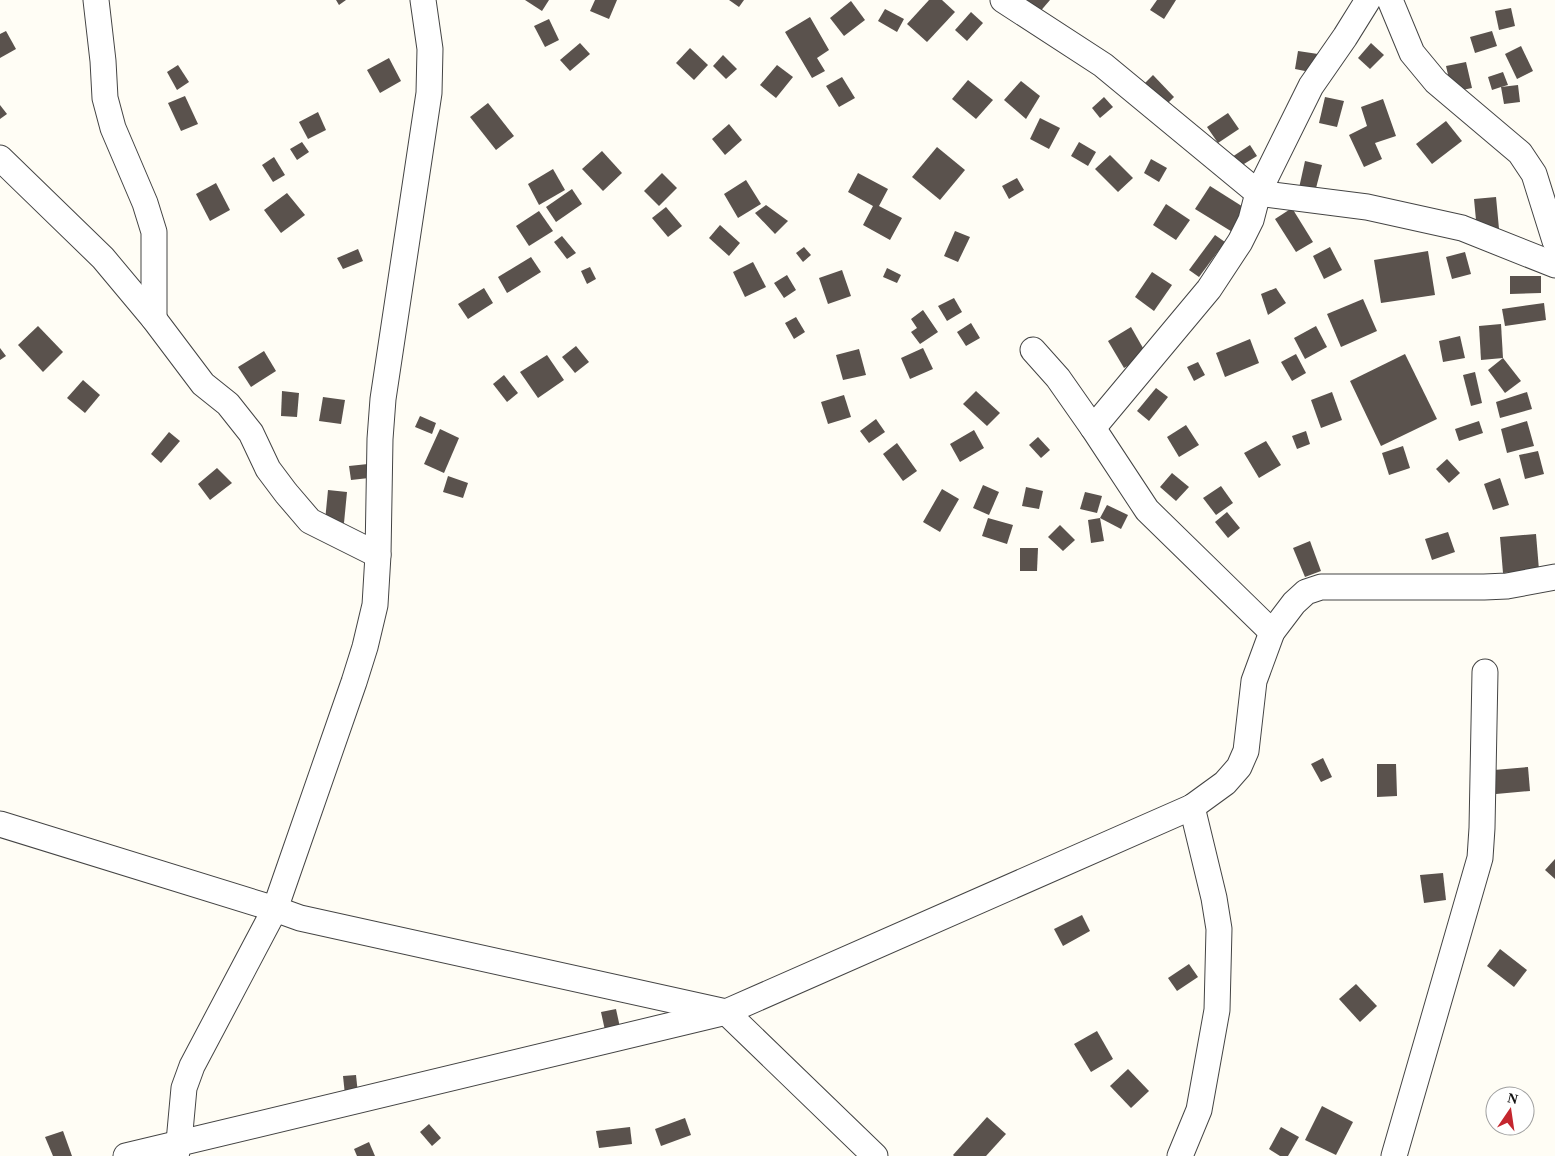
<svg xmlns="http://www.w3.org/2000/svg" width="1555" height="1156" font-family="'Times New Roman',serif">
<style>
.building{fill:#5a524d}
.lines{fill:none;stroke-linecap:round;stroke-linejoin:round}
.minor-casing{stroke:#444;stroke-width:27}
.minor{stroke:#fff;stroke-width:25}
</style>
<rect width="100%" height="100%" fill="#fffdf5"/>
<g class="building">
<polygon points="336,0 346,0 339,5"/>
<polygon points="525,0 549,0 542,11"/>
<polygon points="595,0 617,0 609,19 590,11"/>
<polygon points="729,0 744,0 739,7"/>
<polygon points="929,0 942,0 955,12 927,42 907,24"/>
<polygon points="1028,0 1050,0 1038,14 1025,3"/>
<polygon points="1157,0 1176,0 1164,19 1150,10"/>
<polygon points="851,1 865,20 844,36 830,18"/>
<polygon points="1511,8 1515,26 1499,30 1495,11"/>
<polygon points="885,9 904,19 897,32 878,21"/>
<polygon points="971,12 983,23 967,41 955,30"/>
<polygon points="810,17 829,50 817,58 825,71 812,78 785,32"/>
<polygon points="549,19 559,40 545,47 534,26"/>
<polygon points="6,31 16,49 0,58 0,34"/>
<polygon points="1492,31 1497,46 1475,53 1470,37"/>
<polygon points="580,43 590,54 570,71 560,60"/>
<polygon points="1371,43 1384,55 1370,69 1358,58"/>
<polygon points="1521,46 1533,71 1517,79 1505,54"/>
<polygon points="690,48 708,65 694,80 676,63"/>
<polygon points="1298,51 1318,54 1315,73 1295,69"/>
<polygon points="723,55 737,69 726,79 713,66"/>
<polygon points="389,58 401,81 380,93 367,70"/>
<polygon points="1466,62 1472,88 1452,92 1446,66"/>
<polygon points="178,65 189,82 177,90 167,72"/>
<polygon points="777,65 793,77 776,98 760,85"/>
<polygon points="1503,72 1508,85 1501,87 1518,85 1520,102 1504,104 1501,87 1492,90 1488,77"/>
<polygon points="1153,75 1174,97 1161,110 1140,88"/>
<polygon points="842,77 855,98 839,107 826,86"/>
<polygon points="968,80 993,100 976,119 952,99"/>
<polygon points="1021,81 1040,96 1026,119 1004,100"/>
<polygon points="185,96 198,124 181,131 168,103"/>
<polygon points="1104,97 1113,107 1100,118 1092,108"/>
<polygon points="1325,97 1344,101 1337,127 1319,123"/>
<polygon points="1383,99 1396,136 1375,143 1382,159 1364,167 1349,135 1367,126 1361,107"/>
<polygon points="488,103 514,136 496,150 470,117"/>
<polygon points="0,105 7,114 0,119"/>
<polygon points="318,112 326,130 308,139 299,122"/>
<polygon points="1228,113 1239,129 1218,143 1207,127"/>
<polygon points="1040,118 1060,128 1049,149 1030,139"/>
<polygon points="1446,121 1462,141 1432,164 1416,144"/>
<polygon points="729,124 742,140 725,155 712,139"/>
<polygon points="302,142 309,152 297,160 290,149"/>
<polygon points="1079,142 1096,152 1088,166 1071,156"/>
<polygon points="1250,145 1257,156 1239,167 1232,157"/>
<polygon points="937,147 965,170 940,200 912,177"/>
<polygon points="602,151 622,173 603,191 582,169"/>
<polygon points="1110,155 1133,178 1118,192 1095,169"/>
<polygon points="274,157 285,175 273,182 262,165"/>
<polygon points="1151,159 1167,168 1159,182 1144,173"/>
<polygon points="1305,161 1322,165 1315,192 1299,188"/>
<polygon points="553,169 565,190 539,205 528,184"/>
<polygon points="662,173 677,188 659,206 644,191"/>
<polygon points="858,173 888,189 879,206 902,218 890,240 863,225 873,206 848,192"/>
<polygon points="1017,178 1024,190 1009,199 1002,186"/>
<polygon points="746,180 761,204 738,218 724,194"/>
<polygon points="216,183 230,210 210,221 196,194"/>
<polygon points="1210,186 1248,210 1234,233 1195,209"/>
<polygon points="572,189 582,204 556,222 546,207"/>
<polygon points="287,193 305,215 281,233 264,210"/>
<polygon points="1496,197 1499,229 1477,231 1474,199"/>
<polygon points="1166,204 1190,220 1176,240 1153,225"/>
<polygon points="766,205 788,221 775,234 755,213"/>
<polygon points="666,207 682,226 668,237 652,218"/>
<polygon points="1292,208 1313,242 1296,252 1275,219"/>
<polygon points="539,211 553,231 529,246 516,226"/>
<polygon points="720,225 740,243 729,256 709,238"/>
<polygon points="955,231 970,237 958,262 944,256"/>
<polygon points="1215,235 1225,242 1199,277 1189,270"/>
<polygon points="562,236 576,253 567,259 554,242"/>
<polygon points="804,247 811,255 803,262 796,253"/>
<polygon points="1330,247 1342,270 1324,279 1313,256"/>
<polygon points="358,249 363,261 343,269 337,258"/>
<polygon points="1428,251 1435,295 1381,303 1374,260"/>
<polygon points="1465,252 1471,274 1452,279 1446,257"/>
<polygon points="531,257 541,272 507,293 498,277"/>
<polygon points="753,262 766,287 745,297 733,272"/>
<polygon points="590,267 596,279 587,284 581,271"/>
<polygon points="887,268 901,275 897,283 883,277"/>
<polygon points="842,270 851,296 828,304 819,278"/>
<polygon points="1152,272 1172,285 1154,311 1135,297"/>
<polygon points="787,275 796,290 784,298 774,283"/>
<polygon points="1510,276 1541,276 1541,293 1510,294"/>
<polygon points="484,288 493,303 468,319 458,304"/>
<polygon points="1276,288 1286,303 1268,315 1261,294"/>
<polygon points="954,298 962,312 947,321 938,306"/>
<polygon points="1363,299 1377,331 1341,347 1327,314"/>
<polygon points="1544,303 1546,320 1505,326 1502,309"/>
<polygon points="923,310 938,332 920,344 911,332 917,328 911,319"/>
<polygon points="796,317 805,332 794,339 785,323"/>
<polygon points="971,323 980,338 966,346 957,332"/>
<polygon points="1501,324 1503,358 1481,360 1479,326"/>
<polygon points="38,326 63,352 43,372 18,345"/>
<polygon points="1316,326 1327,347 1305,359 1294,338"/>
<polygon points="1131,327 1147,355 1124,368 1108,341"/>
<polygon points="1460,336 1465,358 1443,362 1439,341"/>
<polygon points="1250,339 1259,363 1225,377 1216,353"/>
<polygon points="576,346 589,362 575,373 562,357"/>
<polygon points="0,348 6,356 0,360"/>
<polygon points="923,348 933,369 910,379 901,358"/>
<polygon points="859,349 866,375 843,380 836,355"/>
<polygon points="264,351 276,371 251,387 238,367"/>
<polygon points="1296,354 1306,373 1292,381 1281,362"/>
<polygon points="1405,354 1437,419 1381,446 1350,381"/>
<polygon points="547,355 564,380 538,398 520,372"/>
<polygon points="1503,358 1521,381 1505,393 1488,370"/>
<polygon points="1198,362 1205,375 1194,381 1187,367"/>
<polygon points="1475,372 1482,403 1471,406 1463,375"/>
<polygon points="504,375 518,393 507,402 493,384"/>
<polygon points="83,380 100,395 85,413 67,398"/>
<polygon points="1156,388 1168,397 1149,421 1137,411"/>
<polygon points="282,391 299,393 297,417 281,416"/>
<polygon points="976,391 1000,413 987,426 963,404"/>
<polygon points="1332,392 1342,420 1321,428 1311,400"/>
<polygon points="1527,392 1532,409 1500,418 1496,402"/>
<polygon points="844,395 851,417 828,424 821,402"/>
<polygon points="323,397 345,400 341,424 319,421"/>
<polygon points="420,416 436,423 432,434 415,427"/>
<polygon points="876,419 885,432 869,443 860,431"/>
<polygon points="1479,421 1483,433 1459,441 1455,429"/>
<polygon points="1527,421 1534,446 1507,453 1501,429"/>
<polygon points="1186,425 1199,445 1179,457 1167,437"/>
<polygon points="440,429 459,438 444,473 424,464"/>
<polygon points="974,430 984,448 960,462 950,444"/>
<polygon points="1306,431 1310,444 1297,449 1292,436"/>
<polygon points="169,432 180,441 161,463 151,454"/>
<polygon points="1038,437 1050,450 1041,458 1029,445"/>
<polygon points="1266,441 1281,465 1259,478 1244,453"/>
<polygon points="897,443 917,471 903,481 883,454"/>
<polygon points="1403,446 1410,468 1389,475 1382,453"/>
<polygon points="1538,451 1544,474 1525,479 1519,455"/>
<polygon points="1447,459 1460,473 1449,483 1436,469"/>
<polygon points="368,464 369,478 351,480 349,466"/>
<polygon points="217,468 232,483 210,500 198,484"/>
<polygon points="1172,473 1189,487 1176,501 1160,487"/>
<polygon points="448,476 468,483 463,498 443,492"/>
<polygon points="1500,478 1509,505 1493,510 1484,484"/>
<polygon points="983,485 999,492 989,515 973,508"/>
<polygon points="1221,486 1233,503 1216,515 1203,498"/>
<polygon points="1026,487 1043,491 1039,509 1022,506"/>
<polygon points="942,489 959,499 940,532 923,522"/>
<polygon points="328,490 347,492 344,523 325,521"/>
<polygon points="1085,492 1102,496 1097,513 1080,509"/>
<polygon points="1107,505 1128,515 1121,529 1100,518"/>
<polygon points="1227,512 1240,528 1228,538 1215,522"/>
<polygon points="988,518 1013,525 1007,544 982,536"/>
<polygon points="1100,518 1104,541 1091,543 1088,520"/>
<polygon points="1060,525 1075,540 1063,551 1048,537"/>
<polygon points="1448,532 1455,552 1432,560 1425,539"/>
<polygon points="1536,534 1539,570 1503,573 1500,537"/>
<polygon points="1310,541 1321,571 1305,577 1293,548"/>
<polygon points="1020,548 1038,548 1037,571 1020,571"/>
<polygon points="1323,758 1332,777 1321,782 1311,764"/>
<polygon points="1377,764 1396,764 1397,796 1377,797"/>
<polygon points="1528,767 1530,791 1496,794 1494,770"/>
<polygon points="1555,859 1555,879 1545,870"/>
<polygon points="1443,873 1446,900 1424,903 1420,875"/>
<polygon points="1082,915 1090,931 1063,946 1054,929"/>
<polygon points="1500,949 1527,970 1514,987 1487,966"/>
<polygon points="1189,964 1198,977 1177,991 1168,978"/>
<polygon points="1356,984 1377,1006 1360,1022 1339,999"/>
<polygon points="616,1009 621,1032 606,1035 601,1012"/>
<polygon points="1097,1031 1113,1059 1091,1072 1074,1044"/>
<polygon points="1128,1069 1149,1091 1131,1108 1110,1086"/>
<polygon points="356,1075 358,1094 345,1095 343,1076"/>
<polygon points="1322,1106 1353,1122 1336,1155 1305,1140"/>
<polygon points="987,1117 1006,1134 986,1156 954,1156 953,1155"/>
<polygon points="685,1118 691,1135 661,1146 655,1129"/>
<polygon points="429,1124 441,1138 432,1146 420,1132"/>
<polygon points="630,1127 632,1144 599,1148 596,1131"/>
<polygon points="1281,1127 1299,1137 1288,1156 1280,1156 1269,1149"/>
<polygon points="63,1131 72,1156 53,1156 45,1137"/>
<polygon points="369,1142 375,1156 357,1156 354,1149"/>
</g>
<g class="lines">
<g class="minor-casing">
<g id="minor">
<polyline points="96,0 103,61 105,98 113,128 145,203 154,232 154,319"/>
<polyline points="1003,0 1103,65 1258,193 1367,207 1462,228 1555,265"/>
<polyline points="1390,0 1412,53 1436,82 1520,153 1534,174 1555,241"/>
<polyline points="0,158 103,258 154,319 203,384 228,404 251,433 268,469 286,493 310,521 378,555"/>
<polyline points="1033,350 1058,378 1093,428 1147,510 1272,632"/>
<polyline points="1093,428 1209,289 1240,242 1251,220 1258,193 1311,86 1345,37 1368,0"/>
<polyline points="0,824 275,909 300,918 726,1012 875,1156"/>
<polyline points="126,1156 726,1012 1192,807 1225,783 1239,767 1246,751 1254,681 1272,632 1294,603 1306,592 1321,587 1484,587 1507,586 1555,577"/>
<polyline points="176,1156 179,1142 184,1088 192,1066 275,909 354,682 365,647 375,605 378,555 380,439 383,399 429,93 430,49 423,0"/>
<polyline points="1180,1156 1199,1110 1217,1010 1219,929 1214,898 1192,807"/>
<polyline points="1394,1156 1480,858 1482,828 1485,672"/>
</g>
</g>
<use href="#minor" class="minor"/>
</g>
<g transform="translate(1510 1111) rotate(13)"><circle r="24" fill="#ffffff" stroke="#a0a0a0"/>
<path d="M0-4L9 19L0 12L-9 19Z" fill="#c4262e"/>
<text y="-8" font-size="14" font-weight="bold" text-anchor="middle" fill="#111111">N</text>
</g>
</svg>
